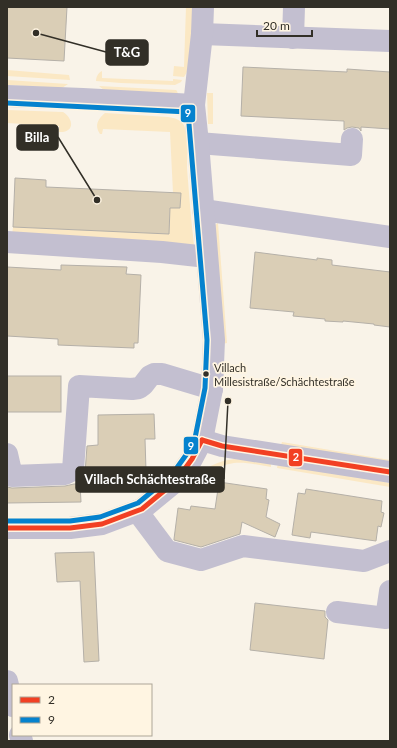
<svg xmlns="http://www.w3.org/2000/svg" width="397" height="748" font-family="Lato,sans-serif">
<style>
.green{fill:#fbe8c4}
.building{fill:#daceb6;stroke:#b5b0a8}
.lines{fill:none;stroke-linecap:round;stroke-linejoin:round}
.minor{stroke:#c3bfd0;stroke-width:22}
.bus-1-casing{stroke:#fff5e2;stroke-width:8}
.bus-2-casing{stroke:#fff5e2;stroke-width:8}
.bus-1{stroke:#f24023;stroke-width:5}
.bus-2{stroke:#0582ce;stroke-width:5}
.bus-dot{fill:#322f27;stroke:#fff5e2;stroke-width:1.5}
.labels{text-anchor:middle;stroke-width:3.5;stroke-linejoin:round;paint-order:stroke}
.bus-label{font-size:11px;fill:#322f27;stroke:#fff5e2;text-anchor:start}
.leader{fill:none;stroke:#322f27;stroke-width:1.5}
.callout-dot{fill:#322f27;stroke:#fff5e2;stroke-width:1.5}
.callout{fill:#322f27;stroke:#322f27;stroke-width:1.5}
.callout-label{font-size:13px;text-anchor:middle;font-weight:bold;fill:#fff}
.line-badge{stroke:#fff5e2;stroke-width:1.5}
.badge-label{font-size:11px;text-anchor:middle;font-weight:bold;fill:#fff}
</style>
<rect width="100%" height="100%" fill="#f9f3e8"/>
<g class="green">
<polygon points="186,7 197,7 192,71 187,72 184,77 173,76 174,66 184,67"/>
<polygon points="7,70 69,75 70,80 7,76"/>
<path d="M 102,71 L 102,78 L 173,81 L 173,79 L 182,80 L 181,82 L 175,85 L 121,83 L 96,81 C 96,77 98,73 102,71 Z"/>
<polygon points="7,80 68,84 62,88 7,85"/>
<polygon points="99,86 176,90 177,91 178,94 104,90"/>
<polygon points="207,93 213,93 213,124 208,124"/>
<path d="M 7,110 L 63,112 C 74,119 75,133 59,132 L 59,126 L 7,123 Z"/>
<path d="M 105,113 L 168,117 C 175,118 183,120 185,128 C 189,139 187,156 187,168 C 189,194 191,219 194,245 L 12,235 L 13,227 L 169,234 L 170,208 L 180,208 L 181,193 L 173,193 L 170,132 L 103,129 L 102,134 L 100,134 C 94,125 98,119 105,113 Z"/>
<polygon points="218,223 227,343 222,344 215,225"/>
<polygon points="282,442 390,460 390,465 280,447"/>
<path d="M 234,459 L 271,462 L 271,467 C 259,465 246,462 234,463 C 214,466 197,479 181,489 L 179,488 C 197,474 211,462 234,459 Z"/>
<polygon points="278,463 390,483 390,487 277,468"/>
</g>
<g class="building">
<polygon points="7,7 67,7 64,61 7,58"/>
<polygon points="243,67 347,72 347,69 390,72 390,129 361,127 361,131 359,128 352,127 347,128 344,130 344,121 241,116"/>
<polygon points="15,178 46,180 46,187 181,193 180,208 170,208 169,234 13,227"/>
<polygon points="255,252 317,260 317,258 332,260 332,265 390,272 390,327 374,325 374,324 343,321 343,322 325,321 325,319 293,316 294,312 250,308"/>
<polygon points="61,265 127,267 126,274 141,275 138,343 134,343 134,348 58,345 58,339 7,336 7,267 61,270"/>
<rect x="7" y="376" width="54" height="36"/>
<polygon points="154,414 155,439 145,439 146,471 85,473 87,446 98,445 98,415"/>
<polygon points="219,482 267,489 266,499 269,500 266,517 280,524 275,537 242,522 240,534 201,547 174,540 174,539 178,508 190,510 191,506 215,509"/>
<polygon points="74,484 80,484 81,502 7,503 7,487 12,488 65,486"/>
<polygon points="306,489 382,501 381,512 384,513 381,527 378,526 376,541 311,532 310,538 292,535 298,493 305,494"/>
<polygon points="94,552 99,661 84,662 80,581 57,582 55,553"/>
<polygon points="255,603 325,611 325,617 328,620 324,659 250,650"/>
</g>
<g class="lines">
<g class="minor">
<polyline points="202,34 390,41"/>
<polyline points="293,38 294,7"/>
<polyline points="7,96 83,99 194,105"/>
<polyline points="198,143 351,155 352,139"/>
<polyline points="203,210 390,237"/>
<polyline points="7,242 162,252 207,257"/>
<polyline points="202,440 222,446 390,472"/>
<polyline points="7,454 12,476 65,474 73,470 79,386 132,389 139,388 143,385 150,376 154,374 162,374 212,389"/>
<polyline points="137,511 167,551 201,560 243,546 364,561 390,551"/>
<polyline points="7,528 70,528 102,524 142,509 176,481 192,459 202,440 212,389 214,340 198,143 194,105 202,34 203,7"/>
<polyline points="337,612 386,618 390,591"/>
<polyline points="7,681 13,706"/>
<polyline points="20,735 22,741"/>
</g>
<g class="bus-1-casing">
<g id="bus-1">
<polyline points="202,440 222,446 390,472"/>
<polyline points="7,528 70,528 102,524 142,509 176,481 192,459 202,440"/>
</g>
</g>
<g class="bus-2-casing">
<polyline id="bus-2" points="7,103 188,112 207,340 205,388 195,438 186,455 171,476 138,503 100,517 70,521 7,521"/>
</g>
<use href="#bus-1" class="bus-1"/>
<use href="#bus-2" class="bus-2"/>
</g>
<circle class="bus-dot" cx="206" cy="374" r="3.5"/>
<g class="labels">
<g class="bus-label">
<text x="214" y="372">Villach<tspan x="214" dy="14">Millesistraße/Schächtestraße</tspan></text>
</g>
</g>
<path class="leader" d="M36 33L106 52M97 200L58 137M228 401L224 479"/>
<g class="callout-dot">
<circle cx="36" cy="33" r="4"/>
<circle cx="97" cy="200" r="4"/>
<circle cx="228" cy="401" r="4"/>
</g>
<g class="callout">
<rect x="106" y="40" width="42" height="25" rx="4"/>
<rect x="17" y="125" width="41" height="25" rx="4"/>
<rect x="76" y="467" width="148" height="25" rx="4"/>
</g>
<g class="callout-label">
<text x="127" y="57">T&amp;G</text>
<text x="37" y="142">Billa</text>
<text x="150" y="484">Villach Schächtestraße</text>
</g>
<g class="line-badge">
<rect x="180" y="104" width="16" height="19" rx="4" fill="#0582ce"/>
<rect x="183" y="436" width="16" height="19" rx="4" fill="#0582ce"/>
<rect x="288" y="448" width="15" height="19" rx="4" fill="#f24023"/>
</g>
<g class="badge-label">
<text x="188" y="117">9</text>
<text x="191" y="450">9</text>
<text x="296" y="461">2</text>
</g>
<rect width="397" height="748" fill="none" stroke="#322f27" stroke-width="16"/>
<rect x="12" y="684" width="140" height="52" fill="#fff5e2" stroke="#ada697"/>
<rect x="20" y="697" width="20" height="6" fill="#f24023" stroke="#ada697"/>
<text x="48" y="704" font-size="12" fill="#322f27">2</text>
<rect x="20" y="717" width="20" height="6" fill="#0582ce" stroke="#ada697"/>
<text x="48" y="724" font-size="12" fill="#322f27">9</text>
<path d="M257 30v6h55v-6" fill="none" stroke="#322f27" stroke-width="2"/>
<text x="263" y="30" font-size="12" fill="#322f27" stroke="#fff5e2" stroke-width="3" paint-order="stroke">20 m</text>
</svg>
